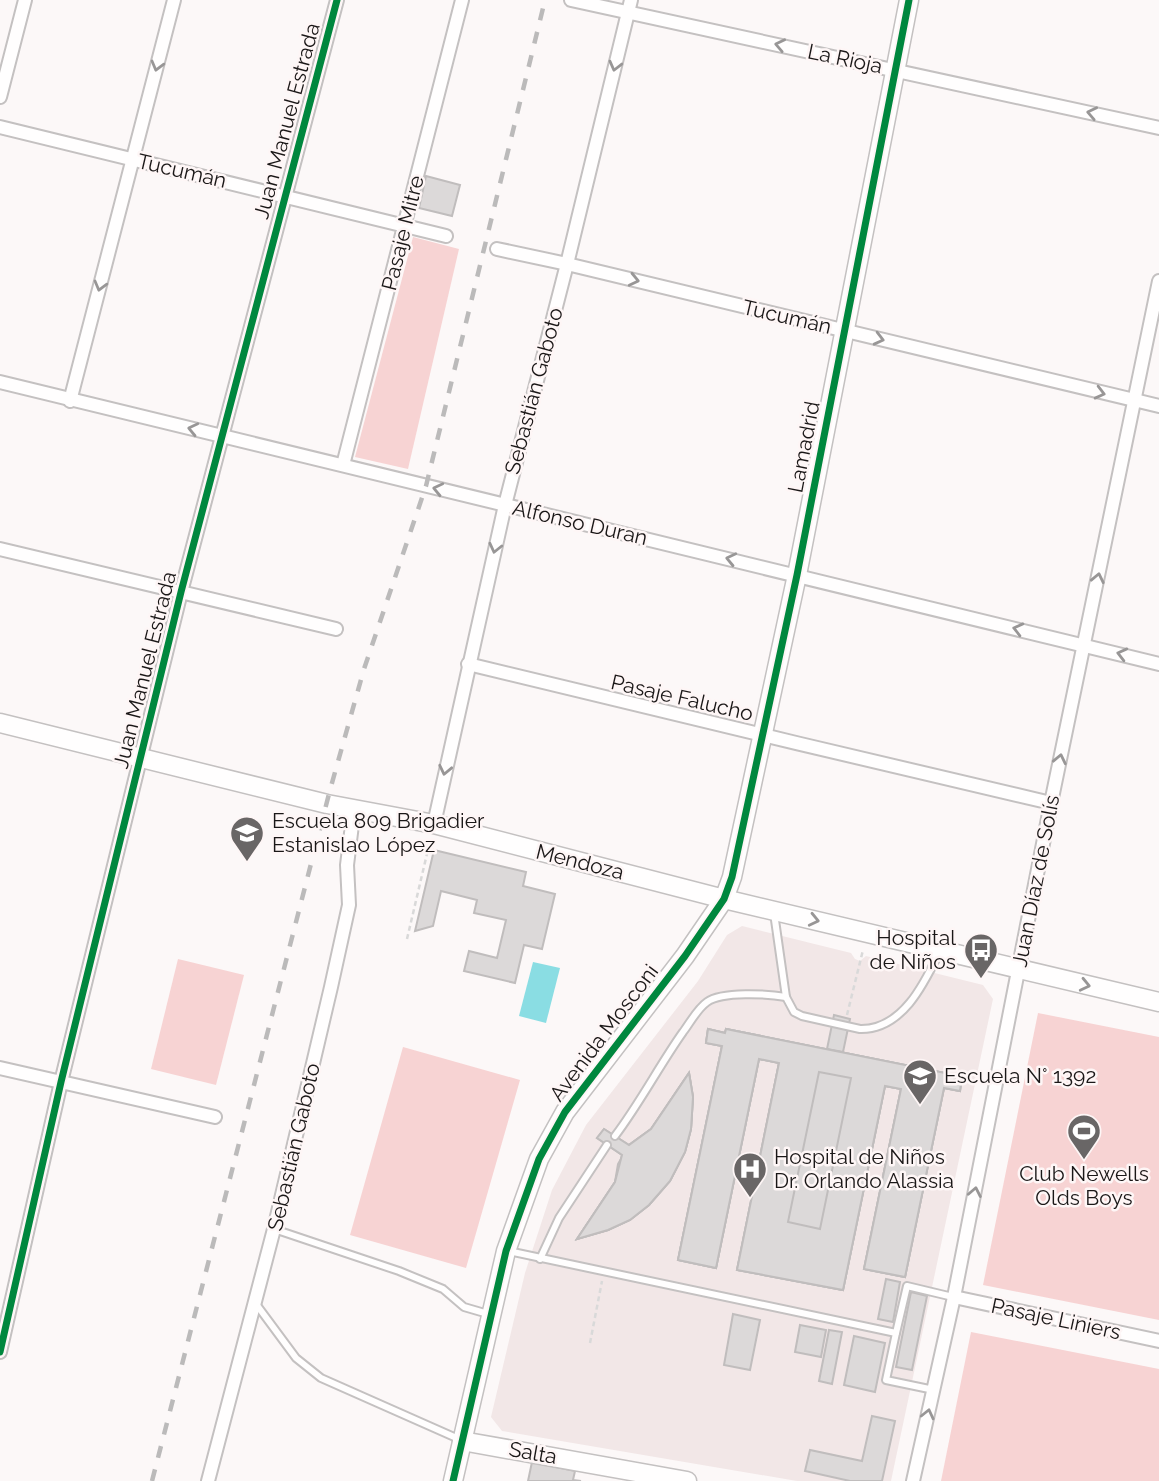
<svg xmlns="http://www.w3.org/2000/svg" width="1159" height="1481" font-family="Raleway,sans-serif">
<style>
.built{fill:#f2e7e7}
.green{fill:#f7d3d3}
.water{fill:#8adde3}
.building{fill:#dcd9d9;stroke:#c0bdbd;stroke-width:2;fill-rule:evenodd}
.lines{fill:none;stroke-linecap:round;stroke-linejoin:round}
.lane-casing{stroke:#c4c1c1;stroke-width:10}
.street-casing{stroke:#c4c1c1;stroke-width:16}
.secondary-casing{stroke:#c4c1c1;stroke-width:21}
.path{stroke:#d9d9d9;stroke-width:2.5;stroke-dasharray:5 3.5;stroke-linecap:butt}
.lane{stroke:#fffefe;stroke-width:6}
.street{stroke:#fffefe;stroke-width:12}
.secondary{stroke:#fffefe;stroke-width:18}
.rail{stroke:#bbbaba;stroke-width:4.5;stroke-dasharray:12 12;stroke-linecap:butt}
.cycleway-casing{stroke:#fef6f6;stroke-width:11}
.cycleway{stroke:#00873e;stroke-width:7}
.oneway{stroke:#989696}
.labels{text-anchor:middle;stroke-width:5;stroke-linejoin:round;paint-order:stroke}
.street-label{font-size:21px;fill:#1a1717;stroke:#fef6f6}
.poi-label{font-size:21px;fill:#1a1717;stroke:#fef6f6;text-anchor:start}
</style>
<rect width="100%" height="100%" fill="#fcf8f8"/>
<polygon class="built" points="742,926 851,953 855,959 860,961 866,956 983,985 993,999 891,1481 797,1481 502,1431 491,1417 525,1273 552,1190 586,1125 698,981 727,935"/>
<g class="green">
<polygon points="413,237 459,249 408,469 355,457"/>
<polygon points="178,959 244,975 216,1085 151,1069"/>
<polygon points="1038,1013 1159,1037 1159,1320 983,1285"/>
<polygon points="403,1047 520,1080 466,1268 350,1235"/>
<polygon points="971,1332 1159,1369 1159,1481 941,1481"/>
</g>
<polygon class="water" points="533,962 560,968 546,1023 519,1016"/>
<g class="building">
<polygon points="426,176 460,185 452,216 419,208"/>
<polygon points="434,850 526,872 523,886 555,894 542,949 524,945 515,983 464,971 469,951 497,958 506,920 474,913 477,900 441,891 433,926 415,931"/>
<polygon points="834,1015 850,1019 843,1052 827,1049"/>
<polygon points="708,1029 725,1033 726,1029 955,1075 954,1081 961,1083 960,1091 944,1088 905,1277 864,1269 901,1089 885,1086 843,1290 737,1270 779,1063 759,1059 716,1268 678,1260 722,1046 706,1043"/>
<polygon points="708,1029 725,1033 726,1029 955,1075 954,1081 961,1083 960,1091 944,1088 905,1277 864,1269 901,1089 885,1086 843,1290 737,1270 779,1063 759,1059 716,1268 678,1260 722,1046 706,1043"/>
<path d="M 708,1029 L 725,1033 L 726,1029 L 955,1075 L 954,1081 L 961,1083 L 960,1091 L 944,1088 L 905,1277 L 864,1269 L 901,1089 L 885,1086 L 843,1290 L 737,1270 L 779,1063 L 759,1059 L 716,1268 L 678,1260 L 722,1046 L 706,1043 ZM 819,1072 L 851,1078 L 820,1229 L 788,1222 Z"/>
<polygon points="689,1073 693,1097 691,1129 685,1152 670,1181 649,1205 630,1220 608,1230 577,1239 615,1182 622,1155 597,1138 604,1129 629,1145 651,1129"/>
<polygon points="689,1073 693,1097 691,1129 685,1152 670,1181 649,1205 630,1220 608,1230 577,1239 615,1182 618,1164 629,1145 651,1129"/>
<polygon points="689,1073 693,1097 691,1129 685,1152 670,1181 649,1205 630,1220 608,1230 577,1239 615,1182 622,1155 597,1138 604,1129 629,1145 651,1129"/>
<polygon points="886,1279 900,1282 893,1322 878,1319"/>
<polygon points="911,1292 927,1296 912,1370 896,1367"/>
<polygon points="733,1314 760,1320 750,1370 724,1365"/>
<polygon points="800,1325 826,1330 821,1357 795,1352"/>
<polygon points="829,1330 842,1332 832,1384 819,1381"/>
<polygon points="854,1336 885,1343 875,1392 844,1385"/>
<polygon points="872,1416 895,1421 882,1481 850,1481 805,1471 810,1450 862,1461"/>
<polygon points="532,1462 575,1471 573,1480 581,1481 528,1481"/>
</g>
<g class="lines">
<g class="lane-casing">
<g id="lane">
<path d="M 774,913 L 786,997 L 794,1012 L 802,1016 L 860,1029 C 902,1030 924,984 939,953"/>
<path d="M 615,1136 C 640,1103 659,1066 683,1032 C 690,1023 697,1009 707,1002 C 722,991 768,994 786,997"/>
<polyline points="274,1229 399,1271 443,1289 464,1307 488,1314"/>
<polyline points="508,1251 896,1333 886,1380 934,1390"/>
<polyline points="540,1259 559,1218 607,1145"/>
<polyline points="256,1304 296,1358 321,1378 461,1440"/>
<polyline points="896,1333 907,1286 953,1297"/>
</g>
</g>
<g class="street-casing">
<g id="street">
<polyline points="571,0 1159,128"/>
<polyline points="0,97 25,0"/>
<polyline points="0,127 446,236"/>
<polyline points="497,249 567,264 1159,406"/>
<polyline points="0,382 1159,664"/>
<polyline points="70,401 174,0"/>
<polyline points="343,465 462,0"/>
<polyline points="0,549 336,629"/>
<path d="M 468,664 C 663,711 856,758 1051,803"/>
<polyline points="434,824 505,505 567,264 631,0"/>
<polyline points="0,1068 215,1117"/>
<polyline points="954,1297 1159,1341"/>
<polyline points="0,1352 61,1082 181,592 337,0"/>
<polyline points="208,1481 274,1229 331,987 349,905 347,865 354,809"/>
<polyline points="913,1481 954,1297 1051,803 1159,281"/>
</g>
</g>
<g class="secondary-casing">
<g id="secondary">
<polyline points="0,723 327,804 434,824 724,899 1159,1002"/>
<polyline points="462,1441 687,1481"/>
<polyline points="453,1481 506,1251 539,1159 565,1112 685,956 724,899 732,877 797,575 909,0"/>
</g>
</g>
<g class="path">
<polyline points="407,939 430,841"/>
<polyline points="847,1015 863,950"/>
<polyline points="590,1343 602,1281"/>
</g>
<use href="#lane" class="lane"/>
<use href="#street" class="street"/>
<use href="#secondary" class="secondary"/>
<polyline class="rail" points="152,1481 330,790 364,669 426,486 545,0"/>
<g class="cycleway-casing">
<g id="cycleway">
<polyline points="0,1352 61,1082 181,592 337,0"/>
<polyline points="453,1481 506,1251 539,1159 565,1112 685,956 724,899 732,877 797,575 909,0"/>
</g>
</g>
<use href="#cycleway" class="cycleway"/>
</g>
<defs><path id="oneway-chevron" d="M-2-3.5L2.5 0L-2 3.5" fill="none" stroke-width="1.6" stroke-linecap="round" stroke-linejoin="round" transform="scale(1.75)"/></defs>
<g class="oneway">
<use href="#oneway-chevron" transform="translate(780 45) rotate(-168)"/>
<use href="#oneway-chevron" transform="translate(157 66) rotate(105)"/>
<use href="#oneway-chevron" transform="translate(615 66) rotate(104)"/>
<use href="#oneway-chevron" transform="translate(1092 113) rotate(-168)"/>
<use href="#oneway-chevron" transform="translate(634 280) rotate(13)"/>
<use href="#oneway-chevron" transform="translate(100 286) rotate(105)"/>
<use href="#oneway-chevron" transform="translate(879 339) rotate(14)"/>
<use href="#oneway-chevron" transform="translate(1100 393) rotate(14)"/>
<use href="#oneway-chevron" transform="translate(193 429) rotate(-167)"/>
<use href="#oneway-chevron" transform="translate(438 489) rotate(-167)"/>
<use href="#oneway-chevron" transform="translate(495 548) rotate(103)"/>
<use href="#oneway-chevron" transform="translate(731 559) rotate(-167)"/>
<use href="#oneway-chevron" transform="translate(1098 578) rotate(-78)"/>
<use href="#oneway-chevron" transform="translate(1018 629) rotate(-166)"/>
<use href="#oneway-chevron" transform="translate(1122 654) rotate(-166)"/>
<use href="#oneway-chevron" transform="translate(1060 759) rotate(-78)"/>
<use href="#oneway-chevron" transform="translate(445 770) rotate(102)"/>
<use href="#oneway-chevron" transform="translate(814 920) rotate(13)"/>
<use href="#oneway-chevron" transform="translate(1085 985) rotate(13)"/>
<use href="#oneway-chevron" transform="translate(975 1192) rotate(-79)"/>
<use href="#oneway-chevron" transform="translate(928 1414) rotate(-77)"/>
</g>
<defs>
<g id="school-pin" transform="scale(1.75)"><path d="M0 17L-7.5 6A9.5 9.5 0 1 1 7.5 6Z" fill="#696666" stroke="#fef6f6"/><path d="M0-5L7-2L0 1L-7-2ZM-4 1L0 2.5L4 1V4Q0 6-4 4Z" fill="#fff"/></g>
<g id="bus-pin" transform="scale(1.75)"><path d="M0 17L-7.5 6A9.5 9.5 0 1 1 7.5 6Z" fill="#696666" stroke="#fef6f6"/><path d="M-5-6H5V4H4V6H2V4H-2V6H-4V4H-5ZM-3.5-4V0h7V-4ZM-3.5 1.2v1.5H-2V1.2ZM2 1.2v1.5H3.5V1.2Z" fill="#fff"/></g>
<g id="stadium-pin" transform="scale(1.75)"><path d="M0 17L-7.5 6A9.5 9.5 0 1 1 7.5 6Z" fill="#696666" stroke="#fef6f6"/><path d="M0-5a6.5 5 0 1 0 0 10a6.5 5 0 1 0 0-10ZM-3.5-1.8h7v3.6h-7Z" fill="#fff"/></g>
<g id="hospital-pin" transform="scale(1.75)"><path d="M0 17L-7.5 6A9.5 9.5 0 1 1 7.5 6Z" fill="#696666" stroke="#fef6f6"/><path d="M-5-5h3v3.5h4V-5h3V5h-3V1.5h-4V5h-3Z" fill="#fff"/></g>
</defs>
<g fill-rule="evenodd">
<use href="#school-pin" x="247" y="833"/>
<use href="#bus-pin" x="981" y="950"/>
<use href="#school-pin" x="920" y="1076"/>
<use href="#stadium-pin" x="1084" y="1131"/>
<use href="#hospital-pin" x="750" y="1169"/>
</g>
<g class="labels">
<g class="street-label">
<text transform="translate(845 59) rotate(12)" y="7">La Rioja</text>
<text transform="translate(287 121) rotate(-75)" y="7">Juan Manuel Estrada</text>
<text transform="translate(182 171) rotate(13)" y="7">Tucumán</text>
<text transform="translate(403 233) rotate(-76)" y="7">Pasaje Mitre</text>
<text transform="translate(787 317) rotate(13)" y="7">Tucumán</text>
<text transform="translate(534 391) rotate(-75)" y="7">Sebastián Gaboto</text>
<text transform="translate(804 447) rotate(-79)" y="7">Lamadrid</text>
<text transform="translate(580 523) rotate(13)" y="7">Alfonso Duran</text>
<text transform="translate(145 670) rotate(-76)" y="7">Juan Manuel Estrada</text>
<text transform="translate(682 698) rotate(13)" y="7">Pasaje Falucho</text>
<text transform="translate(580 862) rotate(14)" y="7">Mendoza</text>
<text transform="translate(1036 881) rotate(-79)" y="7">Juan Díaz de Solís</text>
<text transform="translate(604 1033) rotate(-53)" y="7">Avenida Mosconi</text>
<text transform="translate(294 1147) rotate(-77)" y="7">Sebastián Gaboto</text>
<text transform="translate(1056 1319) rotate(12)" y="7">Pasaje Liniers</text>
<text transform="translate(533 1453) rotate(10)" y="7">Salta</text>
</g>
<g class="poi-label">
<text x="272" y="828">Escuela 809 Brigadier<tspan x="272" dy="24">Estanislao López</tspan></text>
<text x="956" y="945" text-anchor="end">Hospital<tspan x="956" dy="24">de Niños</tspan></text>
<text x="944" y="1083">Escuela N° 1392</text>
<text x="774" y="1164">Hospital de Niños<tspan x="774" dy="24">Dr. Orlando Alassia</tspan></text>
<text x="1084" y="1181" text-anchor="middle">Club Newells<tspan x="1084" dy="24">Olds Boys</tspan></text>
</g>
</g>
</svg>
